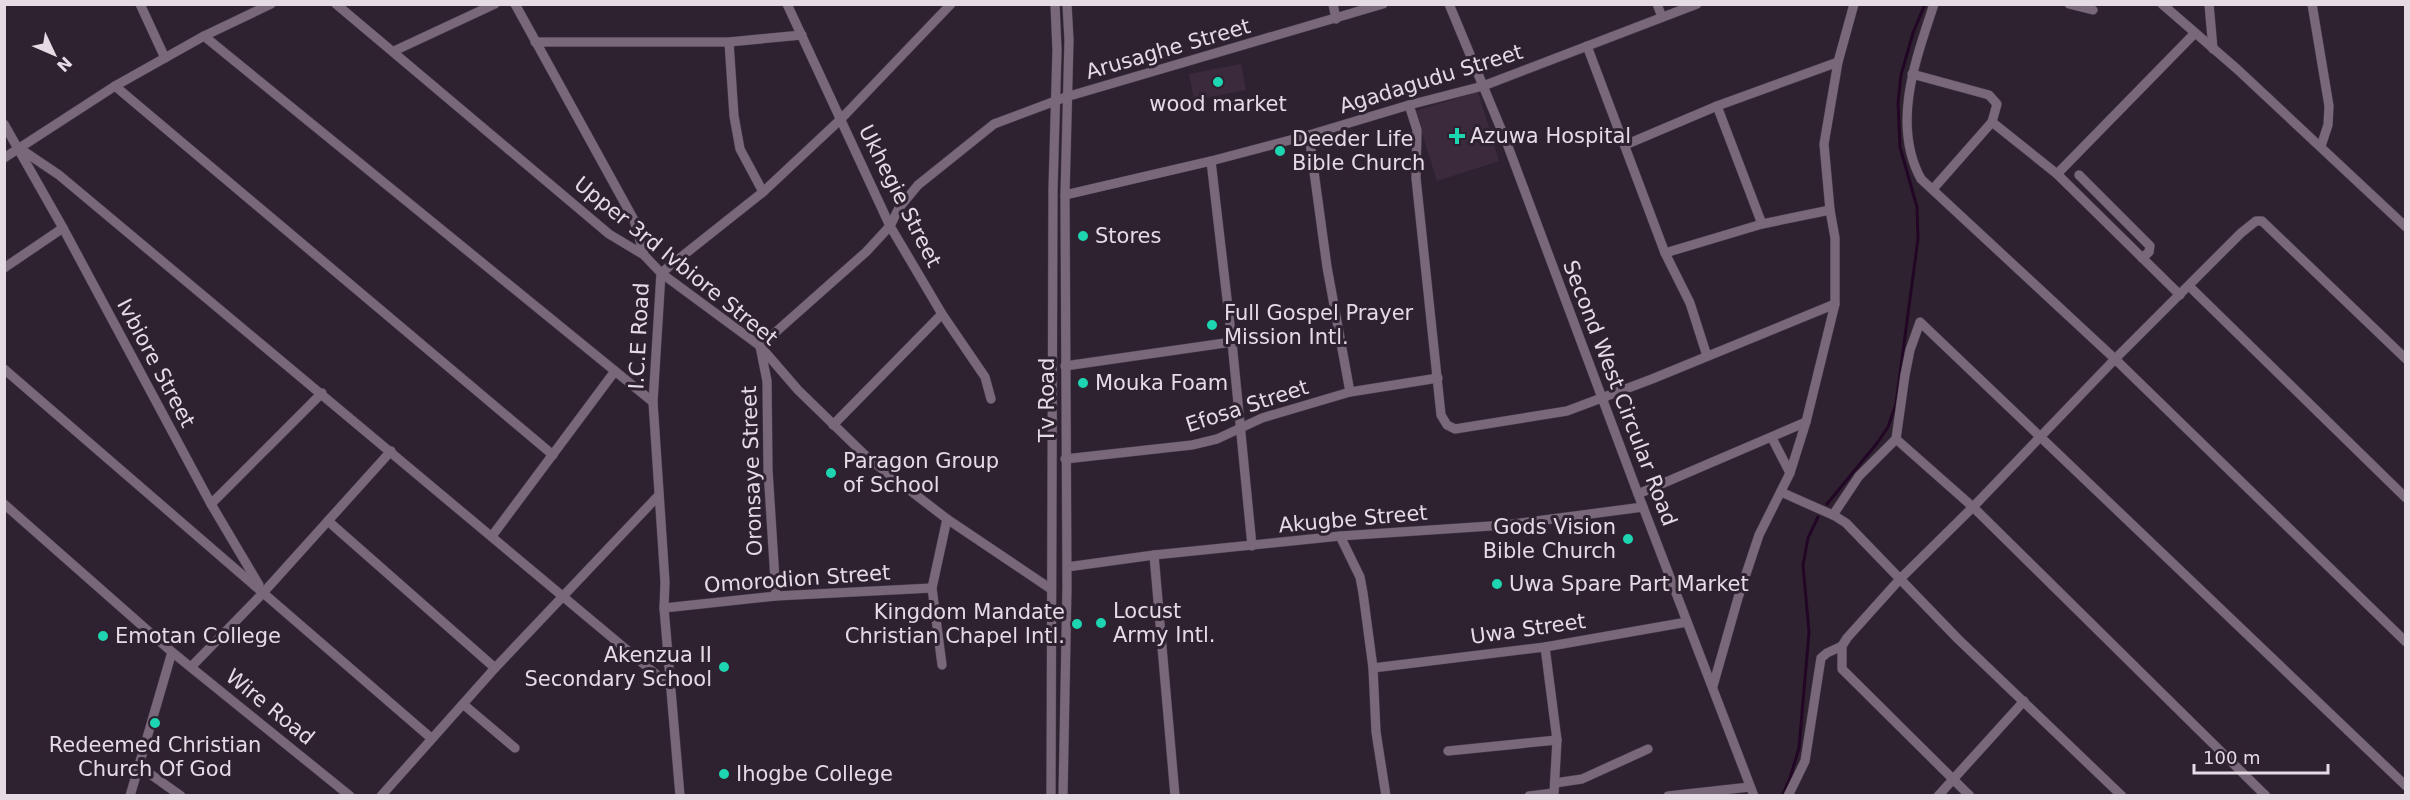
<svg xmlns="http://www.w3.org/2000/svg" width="2410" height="800" font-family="'DejaVu Sans',sans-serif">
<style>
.built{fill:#3b2a3c}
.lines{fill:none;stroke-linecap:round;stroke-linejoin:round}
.stream{stroke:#220625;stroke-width:3}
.minor-casing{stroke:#483d49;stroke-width:10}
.minor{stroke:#786879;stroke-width:9}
.poi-dot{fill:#1dd5b1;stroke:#2f2230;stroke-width:2}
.labels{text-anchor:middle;stroke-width:6;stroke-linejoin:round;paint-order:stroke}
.street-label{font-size:21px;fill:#e4dbe5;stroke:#2f2230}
.poi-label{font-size:21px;fill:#e4dbe5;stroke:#2f2230;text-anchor:start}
</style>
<rect width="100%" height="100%" fill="#2f2230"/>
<g class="built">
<polygon points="1241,64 1246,90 1194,100 1189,74"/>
<polygon points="1478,92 1499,161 1437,181 1415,111"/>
</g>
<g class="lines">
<g class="stream">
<polyline points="1827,504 1878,442 1888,427 1896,404 1918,239 1917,207 1900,147 1898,103 1901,75 1913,33 1925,4"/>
<polyline points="1782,796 1790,778 1799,748 1809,632 1803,565 1808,538 1818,517"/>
</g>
<g class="minor-casing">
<g id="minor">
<polyline points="140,4 165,58"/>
<polyline points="336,4 609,234 644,255 661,273 760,346 798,390 868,458 947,519 1051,589"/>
<polyline points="515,4 634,220 644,255"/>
<polyline points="787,4 890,226 942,314 985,377 991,399"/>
<polyline points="1333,4 1336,19"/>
<polyline points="1449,4 1506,141 1638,494 1754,796"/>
<polyline points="1657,4 1662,17"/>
<path d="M 1934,4 C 1916,59 1891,124 1921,179 L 2115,359 L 2406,642"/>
<polyline points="2069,4 2093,10"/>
<polyline points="2162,4 2237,69 2406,227"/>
<polyline points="2209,4 2213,49"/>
<polyline points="2312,4 2329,106 2328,125 2321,146"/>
<polyline points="204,36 653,402"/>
<polyline points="535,42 729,42 802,35"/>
<polyline points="729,42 734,116 740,149 763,192"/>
<polyline points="1587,46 1665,253 1690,303 1707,356"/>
<polyline points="394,51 495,4"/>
<polyline points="1912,74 1989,95 1997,104 1992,122"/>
<polyline points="115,86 553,455"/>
<polyline points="1409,105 1417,130 1416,178 1441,415 1447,425 1455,429 1567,411 1652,379 1835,304"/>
<polyline points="1717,106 1762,224"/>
<polyline points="4,124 63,228 211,504 259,585"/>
<polyline points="1309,135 1327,267 1350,392"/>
<polyline points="1625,145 1717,106 1838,62"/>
<polyline points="19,148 59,175 670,686"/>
<polyline points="4,158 115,86 204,36 271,4"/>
<polyline points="1211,161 1232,342 1252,546"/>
<polyline points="2057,174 2194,34"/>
<polyline points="2079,175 2150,246 2149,252 2142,258"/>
<polyline points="1933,189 1992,122 2057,174 2180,295"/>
<polyline points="1065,195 1211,161 1309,135 1409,105 1483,86 1697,4"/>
<polyline points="1665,253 1762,224 1830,210"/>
<polyline points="4,268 63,228"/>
<polyline points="2189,286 2406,498"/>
<polyline points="1065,366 1232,342"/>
<polyline points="4,369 431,738"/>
<polyline points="833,425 942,314"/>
<polyline points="1772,438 1790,473"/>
<polyline points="1896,439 1973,507 2266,796"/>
<polyline points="1065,459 1192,445 1217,439 1262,418 1350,392 1438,378"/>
<polyline points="1781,492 1835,516 1846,523 1958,639 2122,796"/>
<polyline points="1638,494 1806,422"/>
<polyline points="4,504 172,652 350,796"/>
<polyline points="211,504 322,393"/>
<polyline points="1833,515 1859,476 1896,439 1905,375 1910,350 1920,322 2406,786"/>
<polyline points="328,521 495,668"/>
<polyline points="492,536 615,371"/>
<polyline points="1340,536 1360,577 1363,593 1373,668 1376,732 1386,796"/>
<polyline points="1154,555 1175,796"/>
<polyline points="1067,567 1154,555 1340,536 1506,525 1643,507"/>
<polyline points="776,596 768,470 767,381 760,346 866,252 890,226 899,208 918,185 994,124 1066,97 1383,4"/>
<polyline points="664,608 776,596 932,588"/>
<polyline points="942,665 932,588 947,519"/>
<polyline points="191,667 263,593 391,451"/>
<polyline points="1373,668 1545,647 1687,622"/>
<polyline points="1713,686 1738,598 1759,535 1790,473 1806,422 1835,304 1835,238 1830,210 1824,144 1838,62 1854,4"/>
<polyline points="463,704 515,748"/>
<polyline points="1448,751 1557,740"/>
<polyline points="139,766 181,796"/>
<polyline points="1555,783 1582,779 1648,749"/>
<polyline points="130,796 172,652"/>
<polyline points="381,796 495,668 659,495"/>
<polyline points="680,796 664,608 665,582 653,402 661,273 763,192 841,119 951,4"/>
<polyline points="1051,796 1053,189 1057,50 1055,4"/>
<polyline points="1063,796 1067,587 1065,195 1069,40 1067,4"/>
<polyline points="1529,796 1554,793 1557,740 1545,647"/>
<polyline points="1668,796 1750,787"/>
<polyline points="1788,796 1805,761 1821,658 1827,653 1842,646"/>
<polyline points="1938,796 2024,701"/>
<polyline points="1970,796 1842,669 1842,646 1847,638 1900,579 1973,507 2115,359 2241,233 2256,221 2262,221 2406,359"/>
</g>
</g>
<use href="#minor" class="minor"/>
</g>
<g class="poi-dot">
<circle cx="1218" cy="82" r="6"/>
<path d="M1454 127h6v6h6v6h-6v6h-6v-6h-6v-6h6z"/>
<circle cx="1280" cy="151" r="6"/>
<circle cx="1083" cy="236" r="6"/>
<circle cx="1212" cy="325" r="6"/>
<circle cx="1083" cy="383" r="6"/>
<circle cx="831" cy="473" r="6"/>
<circle cx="1628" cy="539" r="6"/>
<circle cx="1497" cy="584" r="6"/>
<circle cx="1101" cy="623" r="6"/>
<circle cx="1077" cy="624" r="6"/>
<circle cx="103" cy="636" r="6"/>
<circle cx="724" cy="667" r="6"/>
<circle cx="155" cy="723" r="6"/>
<circle cx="724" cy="774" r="6"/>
</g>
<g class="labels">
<g class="street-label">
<text transform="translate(1168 49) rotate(-16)" y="7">Arusaghe Street</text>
<text transform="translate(1431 79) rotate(-17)" y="7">Agadagudu Street</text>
<text transform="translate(900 196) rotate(63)" y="7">Ukhegie Street</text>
<text transform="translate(676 261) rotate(39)" y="7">Upper 3rd Ivbiore Street</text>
<text transform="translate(639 336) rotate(-87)" y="7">I.C.E Road</text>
<text transform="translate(156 363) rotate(62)" y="7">Ivbiore Street</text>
<text transform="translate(1620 393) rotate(69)" y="7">Second West Circular Road</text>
<text transform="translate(1047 400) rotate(-90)" y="7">Tv Road</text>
<text transform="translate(1247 406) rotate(-18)" y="7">Efosa Street</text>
<text transform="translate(752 471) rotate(-92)" y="7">Oronsaye Street</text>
<text transform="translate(1353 519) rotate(-5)" y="7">Akugbe Street</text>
<text transform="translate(797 579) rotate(-4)" y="7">Omorodion Street</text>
<text transform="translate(1528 629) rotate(-8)" y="7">Uwa Street</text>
<text transform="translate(270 707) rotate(39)" y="7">Wire Road</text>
</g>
<g class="poi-label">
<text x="1218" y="111" text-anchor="middle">wood market</text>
<text x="1470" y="143">Azuwa Hospital</text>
<text x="1292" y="146">Deeder Life<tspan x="1292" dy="24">Bible Church</tspan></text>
<text x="1095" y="243">Stores</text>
<text x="1224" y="320">Full Gospel Prayer<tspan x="1224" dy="24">Mission Intl.</tspan></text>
<text x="1095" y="390">Mouka Foam</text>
<text x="843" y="468">Paragon Group<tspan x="843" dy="24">of School</tspan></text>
<text x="1616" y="534" text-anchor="end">Gods Vision<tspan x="1616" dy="24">Bible Church</tspan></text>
<text x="1509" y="591">Uwa Spare Part Market</text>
<text x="1113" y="618">Locust<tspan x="1113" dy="24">Army Intl.</tspan></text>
<text x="1065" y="619" text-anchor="end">Kingdom Mandate<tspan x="1065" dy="24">Christian Chapel Intl.</tspan></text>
<text x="115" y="643">Emotan College</text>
<text x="712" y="662" text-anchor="end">Akenzua II<tspan x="712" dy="24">Secondary School</tspan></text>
<text x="155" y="752" text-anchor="middle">Redeemed Christian<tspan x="155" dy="24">Church Of God</tspan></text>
<text x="736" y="781">Ihogbe College</text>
</g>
</g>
<rect width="2410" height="800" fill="none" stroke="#e4dbe5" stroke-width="12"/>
<g transform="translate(54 54) rotate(134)" stroke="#2f2230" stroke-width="4.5" paint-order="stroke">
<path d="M0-4.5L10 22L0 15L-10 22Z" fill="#e4dbe5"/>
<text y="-9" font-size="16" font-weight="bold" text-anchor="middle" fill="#e4dbe5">N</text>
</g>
<path d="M2194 764v9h134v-9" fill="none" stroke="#e4dbe5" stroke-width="3"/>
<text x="2203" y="764" font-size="18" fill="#e4dbe5" stroke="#2f2230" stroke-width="4.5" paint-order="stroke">100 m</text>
</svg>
